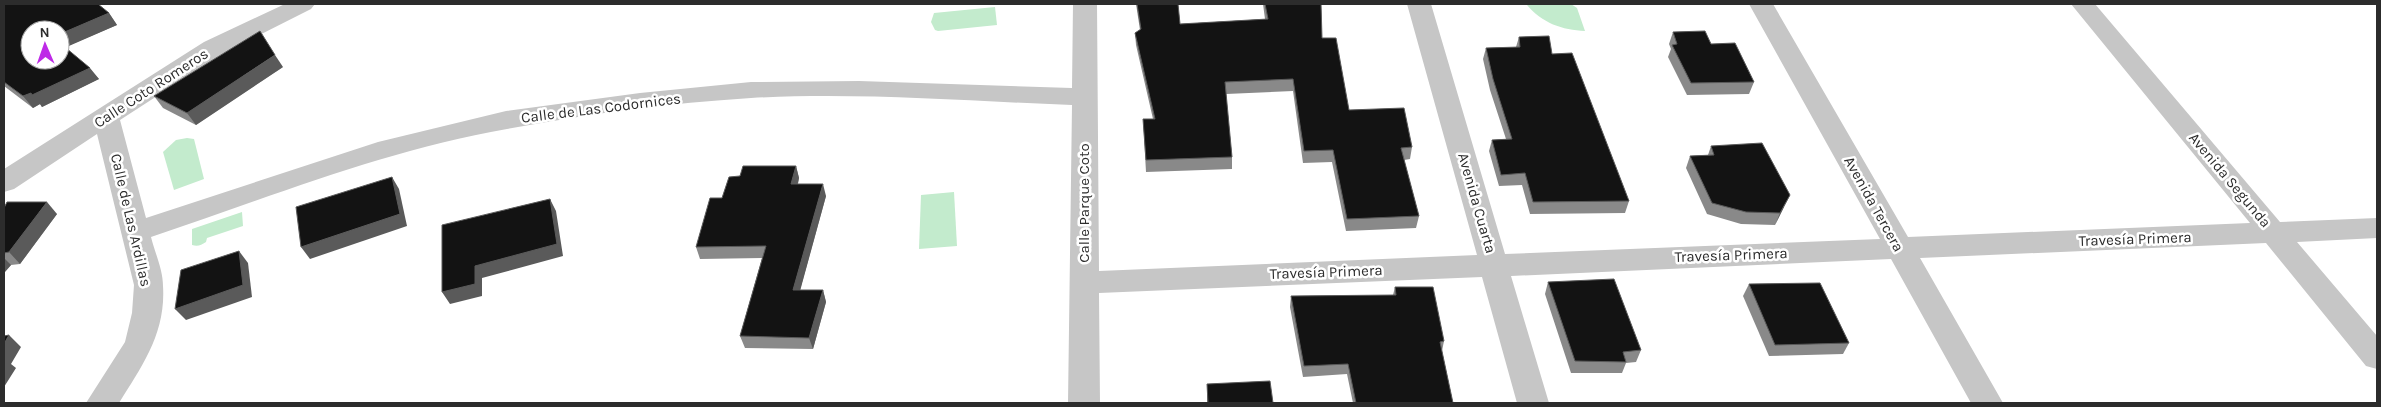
<svg xmlns="http://www.w3.org/2000/svg" width="2381" height="407" font-family="Karla,sans-serif">
<style>
.water{fill:#c3ebcd}
.lines{fill:none;stroke-linecap:round;stroke-linejoin:round}
.street{fill:#c6c6c6;fill-rule:evenodd}
.wall{fill:#898989}
.shaded-wall{fill:#5a5a5a}
.building{fill:#131313;stroke:#5a5a5a}
.labels{text-anchor:middle;stroke-width:5;stroke-linejoin:round;paint-order:stroke}
.street-label{font-size:15px;fill:#2c2c2c;stroke:#fff}
</style>
<rect width="100%" height="100%" fill="#fff"/>
<g class="water">
<path d="M 1571,4 L 1577,8 L 1585,31 C 1562,30 1542,23 1527,5 Z"/>
<polygon points="995,7 997,25 938,31 935,30 931,22 934,13"/>
<polygon points="187,138 194,139 204,179 174,190 163,152 176,140"/>
<polygon points="954,192 957,246 919,249 921,195"/>
<path d="M 242,212 L 243,226 L 207,238 L 206,242 C 201,245 198,247 192,245 L 192,229 Z"/>
</g>
<g class="lines">
<path class="street" d="M 285,4 L 315,4 L 311,9 L 222,54 L 120,120 L 146,218 L 378,142 L 506,111 L 640,93 L 751,82 L 859,81 L 1072,88 L 1073,4 L 1097,4 L 1099,271 L 1477,255 L 1407,4 L 1431,4 L 1505,254 L 1880,239 L 1749,4 L 1773,4 L 1908,237 L 2250,223 L 2071,4 L 2095,4 L 2280,222 L 2377,218 L 2377,238 L 2297,242 L 2377,336 L 2377,369 L 2366,366 L 2266,243 L 1920,258 L 2003,403 L 1971,403 L 1891,259 L 1511,276 L 1549,403 L 1517,403 L 1482,277 L 1099,293 L 1100,403 L 1068,403 L 1072,105 C 965,101 858,92 751,98 C 670,103 587,114 507,129 C 385,150 268,198 151,237 C 155,253 163,270 163,286 C 166,333 142,366 119,403 L 86,403 L 125,342 L 132,313 L 134,285 L 97,134 L 14,189 L 4,192 L 4,169 L 204,42 Z"/>
</g>
<g class="wall">
<polygon points="4,4 109,13 117,25 65,47 99,79 42,107 40,104 33,108 4,86"/>
<polygon points="1136,4 1178,4 1180,24 1265,19 1263,4 1321,4 1322,38 1349,110 1412,147 1410,159 1404,160 1419,216 1416,228 1346,231 1332,162 1303,163 1293,91 1226,94 1232,157 1232,169 1146,172 1143,119 1153,119 1136,45 1135,33 1140,30"/>
<polygon points="1673,32 1711,44 1754,82 1749,94 1687,95 1668,57 1671,49 1669,44"/>
<polygon points="1519,37 1552,54 1629,201 1625,213 1530,214 1522,185 1499,186 1489,151 1492,140 1506,139 1490,90 1483,59 1486,48 1516,47"/>
<polygon points="283,67 196,125 163,108 154,96"/>
<polygon points="1711,146 1784,207 1775,225 1741,224 1707,214 1686,168 1690,156 1708,155"/>
<polygon points="796,166 799,178 798,184 826,196 800,290 823,290 826,302 813,349 745,348 740,336 762,258 700,259 696,247 722,198"/>
<polygon points="4,208 57,214 20,264 11,265 4,273"/>
<polygon points="1548,282 1641,350 1636,362 1626,363 1622,373 1571,373 1545,294"/>
<polygon points="1749,284 1849,343 1843,354 1769,356 1743,296"/>
<polygon points="1395,287 1444,341 1442,351 1453,403 1353,403 1347,374 1303,377 1290,307 1291,296 1393,295"/>
<polygon points="1207,384 1273,403 1207,403"/>
</g>
<g class="shaded-wall">
<polygon points="109,13 117,25 62,49 60,46 60,34"/>
<polygon points="275,55 283,67 196,125 187,113"/>
<polygon points="90,68 99,79 42,107 40,104 33,108 23,96"/>
<polygon points="796,166 799,178 795,195 791,184"/>
<polygon points="392,177 399,189 407,226 310,259 301,247"/>
<polygon points="823,184 826,196 797,302 793,290"/>
<polygon points="1790,195 1775,225 1780,213"/>
<polygon points="550,199 556,211 563,256 482,278 482,296 450,304 442,292 475,266"/>
<polygon points="47,202 57,214 20,264 9,252"/>
<polygon points="239,251 248,263 252,297 186,320 175,309"/>
<polygon points="4,258 11,265 4,273"/>
<polygon points="823,290 826,302 813,349 809,338"/>
<polygon points="9,335 21,347 11,364 16,368 4,387 4,344"/>
</g>
<g class="building">
<polygon points="4,4 98,4 109,13 60,34 60,30 30,30 30,60 60,60 60,43 90,68 32,95 31,93 23,96 4,82"/>
<polygon points="1137,4 1178,4 1180,24 1268,19 1265,4 1321,4 1322,38 1336,38 1349,110 1404,108 1412,147 1401,148 1419,216 1347,219 1333,150 1304,151 1293,79 1225,82 1232,157 1146,160 1143,119 1155,119 1135,33 1141,29"/>
<polygon points="260,31 275,55 187,113 154,96"/>
<polygon points="1705,31 1711,44 1735,43 1754,82 1691,83 1672,45 1677,44 1673,32"/>
<polygon points="1549,36 1552,54 1572,53 1629,201 1533,202 1525,173 1501,175 1492,140 1512,139 1493,79 1486,48 1520,47 1519,37"/>
<polygon points="1762,143 1790,195 1780,213 1746,212 1712,203 1690,156 1714,155 1711,146"/>
<polygon points="743,166 796,166 791,184 823,184 793,290 823,290 809,338 740,336 766,246 696,247 710,198 722,198 729,177 740,176"/>
<polygon points="392,177 400,214 301,247 296,207"/>
<polygon points="550,199 557,244 475,266 475,284 442,292 442,225"/>
<polygon points="7,202 47,202 9,252 4,253 4,208"/>
<polygon points="239,251 243,285 175,309 181,270"/>
<polygon points="1614,279 1641,350 1623,352 1626,362 1575,361 1548,282"/>
<polygon points="1820,283 1849,343 1775,345 1749,284"/>
<polygon points="1395,287 1433,287 1444,341 1440,342 1453,403 1356,403 1348,364 1304,366 1291,296 1396,295"/>
<polygon points="9,335 4,344 4,336"/>
<polygon points="1270,381 1273,403 1208,403 1207,384"/>
</g>
<g class="labels">
<g class="street-label">
<text transform="translate(151 88) rotate(-33)" y="5">Calle Coto Romeros</text>
<text transform="translate(601 108) rotate(-7)" y="5">Calle de Las Codornices</text>
<text transform="translate(2230 180) rotate(50)" y="5">Avenida Segunda</text>
<text transform="translate(1084 203) rotate(-90)" y="5">Calle Parque Coto</text>
<text transform="translate(1477 203) rotate(74)" y="5">Avenida Cuarta</text>
<text transform="translate(1874 204) rotate(61)" y="5">Avenida Tercera</text>
<text transform="translate(131 220) rotate(77)" y="5">Calle de Las Ardillas</text>
<text transform="translate(2135 239) rotate(-2)" y="5">Travesía Primera</text>
<text transform="translate(1731 255) rotate(-2)" y="5">Travesía Primera</text>
<text transform="translate(1326 272) rotate(-2)" y="5">Travesía Primera</text>
</g>
</g>
<rect width="2381" height="407" fill="none" stroke="#2c2c2c" stroke-width="10"/>
<g transform="translate(45 45) rotate(358)"><circle r="24" fill="#ffffff" stroke="#ababab"/>
<path d="M0-4L9 19L0 12L-9 19Z" fill="#be29e7"/>
<text y="-8" font-size="14" font-weight="bold" text-anchor="middle" fill="#2c2c2c">N</text>
</g>
</svg>
